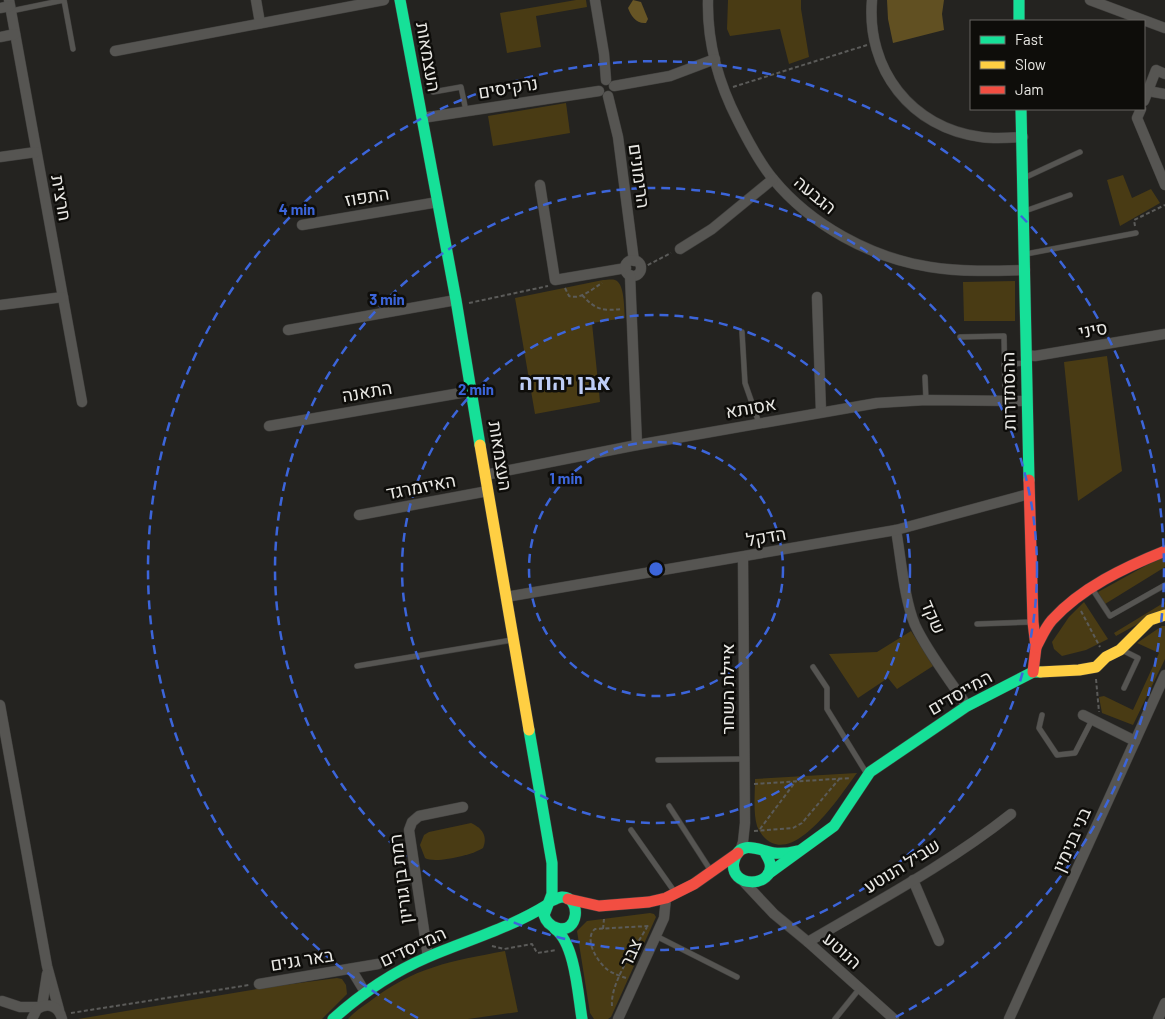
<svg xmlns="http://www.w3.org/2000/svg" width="1165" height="1019" font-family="Barlow,Heebo,sans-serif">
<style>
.green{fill:#493b14}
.forest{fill:#615022}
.water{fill:#675525}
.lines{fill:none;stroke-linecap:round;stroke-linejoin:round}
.lane-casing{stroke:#41403e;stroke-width:6}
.street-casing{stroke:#41403e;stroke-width:11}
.fast-casing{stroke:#41403e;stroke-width:12}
.slow-casing{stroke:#41403e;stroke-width:12}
.jam-casing{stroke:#41403e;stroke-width:12}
.path{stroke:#5b5b59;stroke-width:2;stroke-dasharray:4 2.5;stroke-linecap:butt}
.lane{stroke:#565552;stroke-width:5}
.street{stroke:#565552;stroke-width:10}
.fast{stroke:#16e098;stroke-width:11}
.slow{stroke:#ffcf43;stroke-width:11}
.jam{stroke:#f24e42;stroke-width:11}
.ring{fill:none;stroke:#3c65da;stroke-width:2.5;stroke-dasharray:9 6}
.labels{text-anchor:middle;stroke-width:5;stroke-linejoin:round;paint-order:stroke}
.street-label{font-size:18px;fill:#e9e8e4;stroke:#0e0d0a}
.district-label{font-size:22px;font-weight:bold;fill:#becdf6;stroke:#0e0d0a}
.centre{fill:#3c65da;stroke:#0e0d0a;stroke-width:2.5}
.ring-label{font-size:15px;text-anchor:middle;font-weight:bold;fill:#3c65da;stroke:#0e0d0a;stroke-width:5;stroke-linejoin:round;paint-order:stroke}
</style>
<rect width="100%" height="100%" fill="#242320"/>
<g class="green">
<polygon points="576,0 586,0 587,7 536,16 541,47 507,53 500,13"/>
<polygon points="728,0 801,0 801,9 809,57 789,64 780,29 730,36 727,29"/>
<polygon points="566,103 570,133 493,146 488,116"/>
<polygon points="1123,175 1132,198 1151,189 1160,203 1120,226 1107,180"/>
<path d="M 603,280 C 606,280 612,279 615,280 C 625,283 624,310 625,318 L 592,323 L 600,402 L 535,414 L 515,298 Z"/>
<polygon points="1015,281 1015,321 964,321 963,282"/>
<polygon points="1107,356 1122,471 1078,501 1064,362"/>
<polygon points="1165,555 1165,567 1105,604 1098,592"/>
<polygon points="1084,602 1108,639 1086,650 1062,656 1054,649 1052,642 1069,617"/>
<polygon points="1165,602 1165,609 1116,636 1114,633"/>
<polygon points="1162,626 1165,626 1165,659 1133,725 1102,713 1099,697 1104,696 1133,710 1159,653 1137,643"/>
<polygon points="911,631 933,666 897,689 888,678 858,698 829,654 877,652"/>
<path d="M 857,773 C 842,793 802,856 772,843 C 765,840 760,833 757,826 C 753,812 755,794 755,779 Z"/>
<path d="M 471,823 C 482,828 488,836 483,848 C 473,855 435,864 425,858 L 420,845 L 424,835 L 429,832 Z"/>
<polygon points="650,913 654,914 656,917 611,1017 608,1019 594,1019 590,1013 577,931 587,921"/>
<path d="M 505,951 L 518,1012 L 468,1019 L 348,1019 C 354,1012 362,1007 369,1002 C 414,967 451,961 505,951 Z"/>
<polygon points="337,978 342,979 346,985 347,994 322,1019 78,1019 269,987"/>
</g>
<polygon class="forest" points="887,0 944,0 942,14 944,30 893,43 888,19"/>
<path class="water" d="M 633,0 L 641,2 L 648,19 L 646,23 C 636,24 631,16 628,8 Z"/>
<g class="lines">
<g class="lane-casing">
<g id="lane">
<polyline points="11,11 64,0 73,49"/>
<polyline points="433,92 461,87 466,111"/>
<polyline points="1024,178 1080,152"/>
<polyline points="1025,211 1070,195"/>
<polyline points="1026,254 1136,233"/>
<polyline points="742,332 745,383 759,423"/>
<polyline points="960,337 1004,336 1005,389"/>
<polyline points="1004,365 1024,363"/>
<polyline points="925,377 926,400"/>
<polyline points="1093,590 1110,616 1165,585"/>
<polyline points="977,624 1032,622"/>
<polyline points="1122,650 1138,658 1124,688"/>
<polyline points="357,666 512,640"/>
<polyline points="813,667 827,688 827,709 867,774"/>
<polyline points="1042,715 1039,728 1057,755 1075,753 1092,720"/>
<polyline points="658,760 744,759"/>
<polyline points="669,806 711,871"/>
<polyline points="631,830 674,891"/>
<polyline points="656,936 737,977"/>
<polyline points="835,1019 860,988"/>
</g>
</g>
<g class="street-casing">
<g id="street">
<polyline points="9,0 82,402"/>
<polyline points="256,0 260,23"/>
<polyline points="595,0 604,54 606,80"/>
<path d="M 708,0 C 707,42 719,84 738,121 C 748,141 759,162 773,179 C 811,225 871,258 930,267 C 961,272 993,271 1025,270"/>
<path d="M 872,0 C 866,69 911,128 981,137 C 995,139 1008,138 1023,137"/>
<polyline points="1090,0 1165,28"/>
<polyline points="0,8 10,6"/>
<polyline points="0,37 15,34"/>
<polyline points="115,51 384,0"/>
<polyline points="614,86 670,76 715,59"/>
<polyline points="1148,91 1165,94"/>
<polyline points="608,96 618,137 634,261"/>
<polyline points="1144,101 1156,70 1165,74"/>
<polyline points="1141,109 1137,118 1165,185"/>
<polyline points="422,118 599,91"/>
<polyline points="0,157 36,152"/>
<polyline points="540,185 555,280 626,268"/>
<polyline points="302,225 438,202"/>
<polyline points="680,249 712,229 773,179"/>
<circle cx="633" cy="268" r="8"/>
<polyline points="630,275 637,445"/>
<polyline points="817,297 821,412"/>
<polyline points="0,305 63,297"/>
<polyline points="288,330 456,300"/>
<polyline points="1026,355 1035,356 1165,334"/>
<polyline points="269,426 472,391"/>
<polyline points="485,475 637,445 877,403 926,400 1026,401"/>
<polyline points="359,515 488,491"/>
<path d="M 896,530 C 901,558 904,599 915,625 C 928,653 950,680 967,706"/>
<polyline points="506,597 896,530 1029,494"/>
<polyline points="0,705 47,966 59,1010"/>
<polyline points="1083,715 1135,741"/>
<polyline points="740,851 743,842 745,823 743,558"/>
<polyline points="913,880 939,941"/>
<polyline points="743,881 774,914 808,942 894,1019"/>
<path d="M 808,942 C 876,902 948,864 1011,814"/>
<polyline points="428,957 409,830 412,822 419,816 463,807"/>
<polyline points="351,969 365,992"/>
<polyline points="259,984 378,964"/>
<polyline points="2,1001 20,1007 40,1007"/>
<polyline points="42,1006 47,974"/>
<path d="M 32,1019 L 37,1009 C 48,1002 59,1006 62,1019"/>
<polyline points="618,1019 664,918 666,898"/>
<polyline points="1009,1019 1165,675"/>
<polyline points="1158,1019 1165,1003"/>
</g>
</g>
<g class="fast-casing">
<g id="fast">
<polyline points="400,0 456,300 480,445"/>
<polyline points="1019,0 1019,21"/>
<polyline points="1021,109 1029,480"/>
<path d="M 529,730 L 552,863 L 552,894 L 544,915 C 546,922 550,926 557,928 C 579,935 582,897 562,897 C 559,897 554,900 551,901"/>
<path d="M 765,852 C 766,855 769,859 770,863 C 775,888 728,889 734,861 C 740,838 760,851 774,853 C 782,854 789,853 797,851"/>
<polyline points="768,874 834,826 870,772 967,706 1033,672 1040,672"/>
<path d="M 555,929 C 575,943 578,995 582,1019"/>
<path d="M 333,1019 C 362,993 393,972 428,957 C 468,940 510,928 547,905"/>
</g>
</g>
<g class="slow-casing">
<g id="slow">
<polyline points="480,445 529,730"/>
<polyline points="1040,672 1079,670 1096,667 1106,657 1120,650 1150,620 1165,615"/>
</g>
</g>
<g class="jam-casing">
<g id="jam">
<polyline points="1029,480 1033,622 1036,647 1033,672"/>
<path d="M 1036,647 C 1041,638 1045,628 1052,620 C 1081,588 1125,567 1165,551"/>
<polyline points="568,899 599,906 649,902 666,898 694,884 738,853"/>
</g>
</g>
<g class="path">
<polyline points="733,87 867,45"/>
<polyline points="1135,226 1134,220 1165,205"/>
<polyline points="642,268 671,253"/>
<path d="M 565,288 L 569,296 C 581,300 592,289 602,283"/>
<path d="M 582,295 C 596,310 602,311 622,309"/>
<polyline points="469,303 548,286"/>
<polyline points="1081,611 1100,647"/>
<polyline points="1096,679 1099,712"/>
<polyline points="754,784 851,778"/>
<polyline points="760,829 796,781"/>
<polyline points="754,831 793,828 802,823 840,778"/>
<polyline points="603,929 604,919"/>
<polyline points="492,946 504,949 532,944 537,953 557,950"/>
<path d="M 626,978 C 620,976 614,974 608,970 C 598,963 583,939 595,929 L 649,926"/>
<path d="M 612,1006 C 610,982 636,947 647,927"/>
<polyline points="71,1013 249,985"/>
</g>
<use href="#lane" class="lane"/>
<use href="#street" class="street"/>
<use href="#fast" class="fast"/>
<use href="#slow" class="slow"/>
<use href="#jam" class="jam"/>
</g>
<g class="ring">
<circle cx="656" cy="569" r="127"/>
<circle cx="656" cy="569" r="254"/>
<circle cx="656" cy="569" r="381"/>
<path d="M418 1018A508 508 0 1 1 894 1018"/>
</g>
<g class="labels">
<g class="street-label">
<text transform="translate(428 57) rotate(80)" y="6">העצמאות</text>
<text transform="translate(508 88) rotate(-9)" y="6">נרקיסים</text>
<text transform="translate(639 176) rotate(82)" y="6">הרימונים</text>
<text transform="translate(815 195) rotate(40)" y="6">הגבעה</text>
<text transform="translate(367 197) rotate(-9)" y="6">התפוז</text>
<text transform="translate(61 198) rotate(80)" y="6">חרצית</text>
<text transform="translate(1093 330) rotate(-10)" y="6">סיני</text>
<text transform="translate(1009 391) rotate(-91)" y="6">ההסתדרות</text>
<text transform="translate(367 392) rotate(-10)" y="6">התאנה</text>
<text transform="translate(751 408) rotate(-10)" y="6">אסותא</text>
<text transform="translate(500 456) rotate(81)" y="6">העצמאות</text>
<text transform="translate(421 487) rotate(-11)" y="6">האיזמרגד</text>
<text transform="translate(766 537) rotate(-10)" y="6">הדקל</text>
<text transform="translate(933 617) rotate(67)" y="6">שקד</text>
<text transform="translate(728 689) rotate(-90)" y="6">איילת השחר</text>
<text transform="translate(960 693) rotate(-30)" y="6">המייסדים</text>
<text transform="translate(1072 840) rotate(-66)" y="6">בני בנימין</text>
<text transform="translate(902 866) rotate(-32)" y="6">שביל הנוטע</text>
<text transform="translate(401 879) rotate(-97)" y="6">רמת בן גוריון</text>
<text transform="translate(413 947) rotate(-25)" y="6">המייסדים</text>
<text transform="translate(842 951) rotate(42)" y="6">הנוטע</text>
<text transform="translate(631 953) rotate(-66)" y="6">צבר</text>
<text transform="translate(302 960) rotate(-9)" y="6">באר גנים</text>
</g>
<g class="district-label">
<text x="565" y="390">אבן יהודה</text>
</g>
</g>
<circle cx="656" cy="569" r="8" class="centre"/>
<g class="ring-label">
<text x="297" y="215">4 min</text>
<text x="387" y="305">3 min</text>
<text x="476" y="395">2 min</text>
<text x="566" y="484">1 min</text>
</g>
<rect x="970" y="20" width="175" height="90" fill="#0e0d0a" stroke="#666561"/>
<rect x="980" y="36" width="25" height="8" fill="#16e098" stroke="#666561"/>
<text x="1015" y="45" font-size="15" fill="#e9e8e4">Fast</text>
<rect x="980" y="61" width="25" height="8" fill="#ffcf43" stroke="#666561"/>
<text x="1015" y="70" font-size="15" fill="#e9e8e4">Slow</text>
<rect x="980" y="86" width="25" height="8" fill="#f24e42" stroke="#666561"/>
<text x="1015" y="95" font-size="15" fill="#e9e8e4">Jam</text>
</svg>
